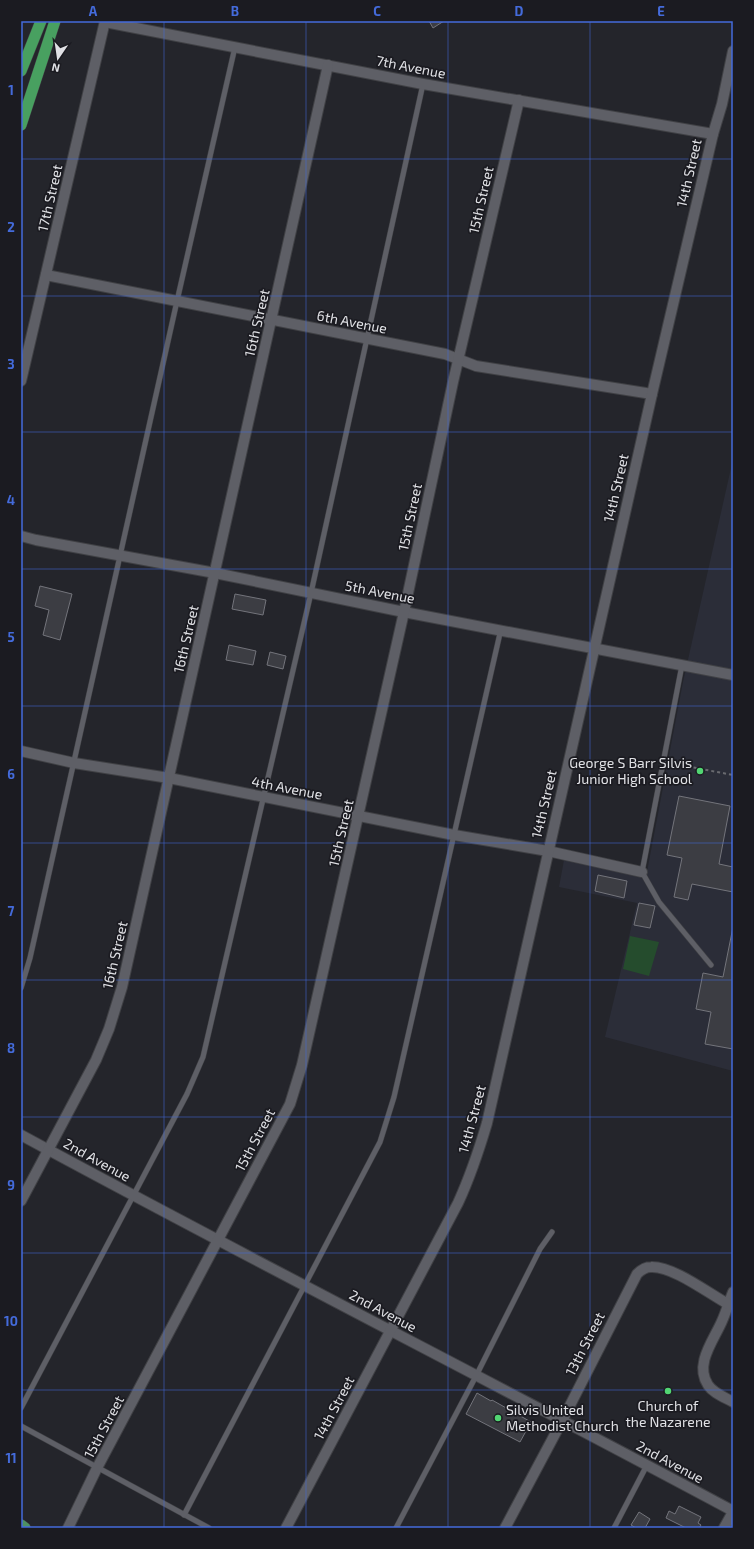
<svg xmlns="http://www.w3.org/2000/svg" width="754" height="1549" font-family="'Exo 2',sans-serif">
<style>
.built{fill:#2b2d38}
.green{fill:#254c2d}
.building{fill:#3c3d43;stroke:#73747b}
.lines{fill:none;stroke-linecap:round;stroke-linejoin:round}
.service-casing{stroke:#404145;stroke-width:6}
.minor-casing{stroke:#404145;stroke-width:12}
.primary-casing{stroke:#404145;stroke-width:12}
.trunk-casing{stroke:#404145;stroke-width:12}
.path{stroke:#696a6f;stroke-width:2;stroke-dasharray:3 3;stroke-linecap:butt}
.service{stroke:#5e5f66;stroke-width:5}
.minor{stroke:#5e5f66;stroke-width:10}
.primary{stroke:#4e9061;stroke-width:11}
.trunk{stroke:#48a060;stroke-width:11}
.grid{fill:none;stroke:#446bdb;stroke-width:1;stroke-opacity:0.55}
.poi-dot{fill:#52d673;stroke:#1b1b21;stroke-width:1.5}
.labels{text-anchor:middle;stroke-width:3.5;stroke-linejoin:round;paint-order:stroke}
.street-label{font-size:14px;fill:#e0e1e5;stroke:#1b1b21}
.poi-label{font-size:14px;fill:#e0e1e5;stroke:#1b1b21;text-anchor:end}
.neatline{fill:none;stroke:#446bdb;stroke-width:1.5}
.grid-label{font-size:13px;text-anchor:middle;font-weight:bold;fill:#446bdb}
</style>
<rect width="100%" height="100%" fill="#24252b"/>
<polygon class="built" points="733,459 733,1071 605,1037 637,903 559,887 564,860 646,877 683,682"/>
<polygon class="green" points="630,936 659,942 649,976 623,969"/>
<g class="building">
<polygon points="429,21 444,21 433,28"/>
<polygon points="40,586 72,594 60,640 43,635 49,610 35,606"/>
<polygon points="235,594 266,600 263,615 232,609"/>
<polygon points="229,645 256,651 253,665 226,660"/>
<polygon points="270,652 286,656 283,669 267,665"/>
<polygon points="679,796 730,806 719,864 733,867 733,892 692,884 688,900 674,897 682,858 667,855"/>
<polygon points="598,875 627,881 624,898 595,891"/>
<polygon points="639,903 655,906 650,928 634,925"/>
<polygon points="733,927 733,1049 705,1044 711,1012 696,1009 703,973 723,977"/>
<polygon points="477,1393 491,1401 492,1400 531,1422 520,1442 466,1414"/>
<polygon points="679,1506 701,1517 698,1523 701,1525 699,1528 686,1528 666,1518 669,1511 675,1514"/>
<polygon points="639,1512 650,1519 645,1528 636,1528 631,1525"/>
</g>
<g class="lines">
<g class="service-casing">
<g id="service">
<polyline points="682,665 642,872 659,902 711,965"/>
<polyline points="21,988 30,958 177,301 235,47"/>
<polyline points="21,1408 187,1094 203,1057 311,593 423,84"/>
<polyline points="21,1426 209,1528"/>
<polyline points="184,1515 380,1142 394,1097 501,629"/>
<polyline points="396,1528 476,1376 540,1249 552,1232"/>
<polyline points="614,1528 647,1465"/>
</g>
</g>
<g class="minor-casing">
<g id="minor">
<polyline points="105,22 423,84 713,134"/>
<polyline points="46,275 445,354 476,366 652,394"/>
<polyline points="21,381 105,21"/>
<polyline points="21,536 36,540 215,573 404,612 733,675"/>
<polyline points="21,751 74,763 169,778 454,835 548,851 642,872"/>
<path d="M 21,1135 C 257,1263 496,1384 733,1511"/>
<polyline points="21,1201 96,1060 109,1029 122,987 328,65"/>
<path d="M 733,1292 C 729,1302 726,1312 722,1321 C 714,1340 694,1364 708,1385 C 713,1393 724,1397 733,1402"/>
<polyline points="68,1528 97,1468 290,1104 302,1065 404,612 453,382 519,100"/>
<path d="M 286,1528 L 458,1203 C 470,1177 479,1150 487,1123 L 652,394 L 713,134 L 722,104 L 733,51"/>
<path d="M 505,1528 L 562,1421 L 637,1274 C 641,1270 645,1267 651,1267 C 673,1266 708,1293 728,1304"/>
<polyline points="724,1528 733,1512"/>
</g>
</g>
<g class="primary-casing">
<polyline id="primary" points="21,1525 25,1528"/>
</g>
<g class="trunk-casing">
<g id="trunk">
<polyline points="21,71 41,21"/>
<polyline points="21,125 55,21"/>
</g>
</g>
<polyline class="path" points="670,763 733,775"/>
<use href="#service" class="service"/>
<use href="#minor" class="minor"/>
<use href="#primary" class="primary"/>
<use href="#trunk" class="trunk"/>
</g>
<path class="grid" d="M 164,21 L 164,1528M 306,21 L 306,1528M 448,21 L 448,1528M 590,21 L 590,1528M 21,159 L 733,159M 21,296 L 733,296M 21,432 L 733,432M 21,569 L 733,569M 21,706 L 733,706M 21,843 L 733,843M 21,980 L 733,980M 21,1117 L 733,1117M 21,1253 L 733,1253M 21,1390 L 733,1390"/>
<g class="poi-dot">
<circle cx="700" cy="771" r="4"/>
<circle cx="668" cy="1391" r="4"/>
<circle cx="498" cy="1418" r="4"/>
</g>
<g class="labels">
<g class="street-label">
<text transform="translate(411 67) rotate(11)" y="5">7th Avenue</text>
<text transform="translate(689 173) rotate(-77)" y="5">14th Street</text>
<text transform="translate(50 198) rotate(-77)" y="5">17th Street</text>
<text transform="translate(481 200) rotate(-77)" y="5">15th Street</text>
<text transform="translate(352 322) rotate(11)" y="5">6th Avenue</text>
<text transform="translate(257 323) rotate(-77)" y="5">16th Street</text>
<text transform="translate(616 488) rotate(-77)" y="5">14th Street</text>
<text transform="translate(410 517) rotate(-78)" y="5">15th Street</text>
<text transform="translate(380 592) rotate(11)" y="5">5th Avenue</text>
<text transform="translate(186 639) rotate(-77)" y="5">16th Street</text>
<text transform="translate(287 788) rotate(11)" y="5">4th Avenue</text>
<text transform="translate(544 804) rotate(-77)" y="5">14th Street</text>
<text transform="translate(341 833) rotate(-77)" y="5">15th Street</text>
<text transform="translate(115 955) rotate(-77)" y="5">16th Street</text>
<text transform="translate(472 1119) rotate(-75)" y="5">14th Street</text>
<text transform="translate(255 1140) rotate(-62)" y="5">15th Street</text>
<text transform="translate(97 1160) rotate(29)" y="5">2nd Avenue</text>
<text transform="translate(383 1311) rotate(28)" y="5">2nd Avenue</text>
<text transform="translate(585 1344) rotate(-63)" y="5">13th Street</text>
<text transform="translate(334 1408) rotate(-62)" y="5">14th Street</text>
<text transform="translate(104 1427) rotate(-62)" y="5">15th Street</text>
<text transform="translate(670 1462) rotate(28)" y="5">2nd Avenue</text>
</g>
<g class="poi-label">
<text x="692" y="768">George S Barr Silvis<tspan x="692" dy="16">Junior High School</tspan></text>
<text x="668" y="1411" text-anchor="middle">Church of<tspan x="668" dy="16">the Nazarene</tspan></text>
<text x="506" y="1415" text-anchor="start">Silvis United<tspan x="506" dy="16">Methodist Church</tspan></text>
</g>
</g>
<rect width="754" height="1549" fill="none" stroke="#1b1b21" stroke-width="44"/>
<g transform="translate(58 58) rotate(193)" stroke="#1b1b21" stroke-width="3" paint-order="stroke">
<path d="M0-3L7 15L0 10L-7 15Z" fill="#e0e1e5"/>
<text y="-6" font-size="11" font-weight="bold" text-anchor="middle" fill="#e0e1e5">N</text>
</g>
<rect x="22" y="22" width="710" height="1505" class="neatline"/>
<g class="grid-label">
<text x="93" y="16">A</text>
<text x="235" y="16">B</text>
<text x="377" y="16">C</text>
<text x="519" y="16">D</text>
<text x="661" y="16">E</text>
<text x="11" y="95">1</text>
<text x="11" y="232">2</text>
<text x="11" y="369">3</text>
<text x="11" y="505">4</text>
<text x="11" y="642">5</text>
<text x="11" y="779">6</text>
<text x="11" y="916">7</text>
<text x="11" y="1053">8</text>
<text x="11" y="1190">9</text>
<text x="11" y="1326">10</text>
<text x="11" y="1463">11</text>
</g>
</svg>
